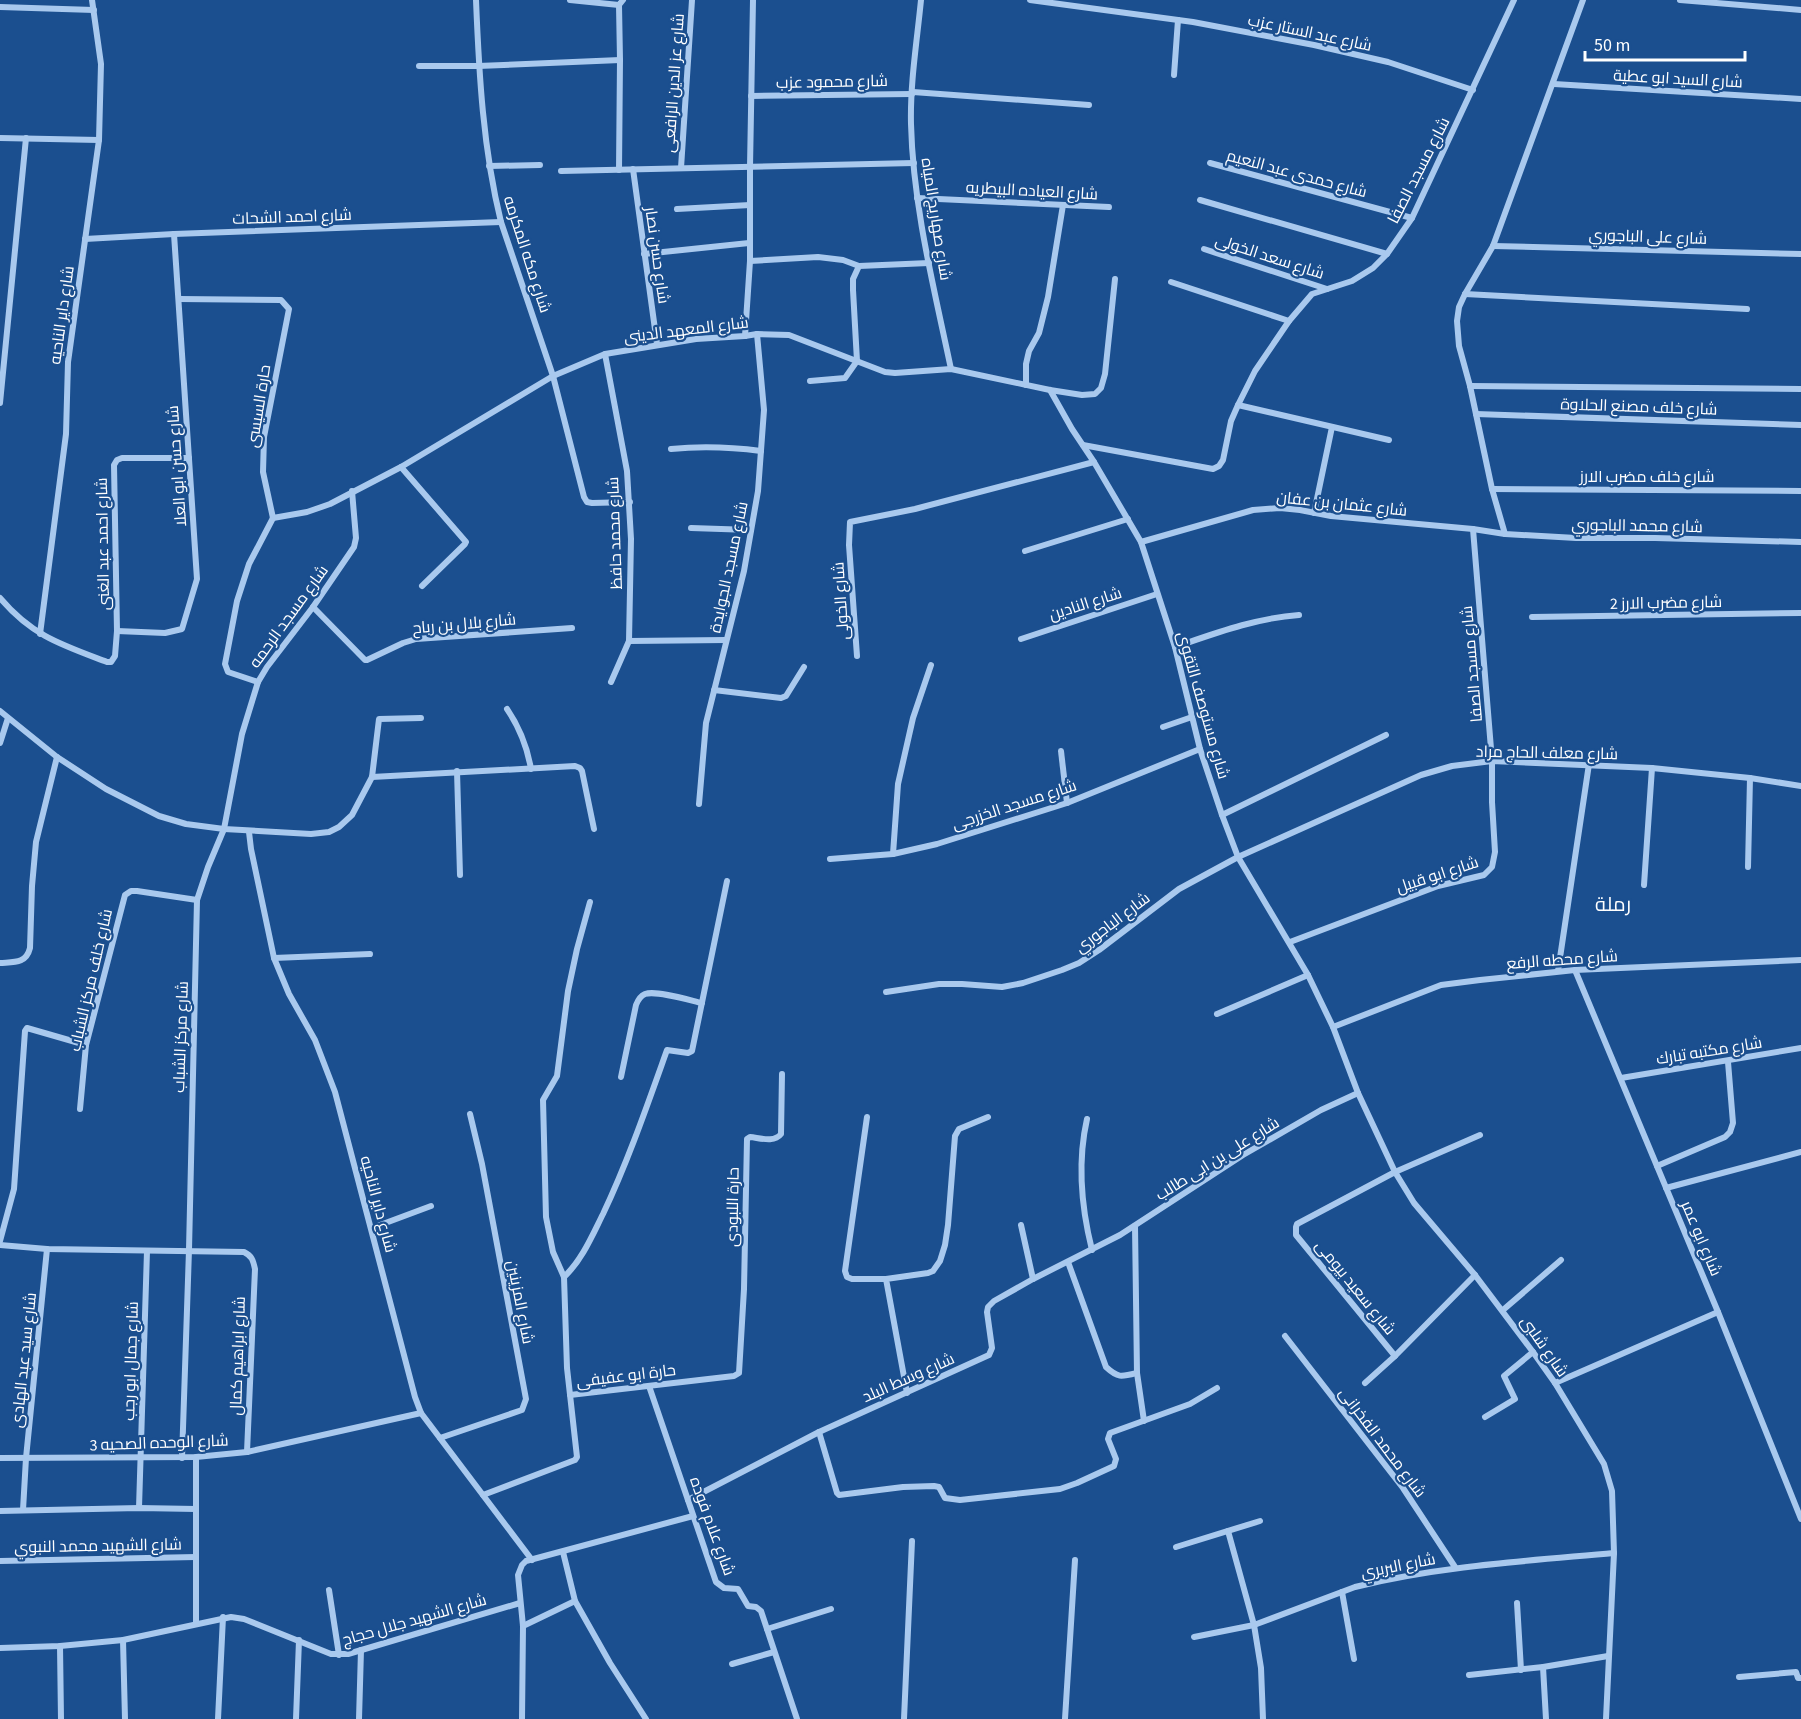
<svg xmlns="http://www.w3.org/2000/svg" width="1801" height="1719" font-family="'Source Sans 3',Cairo,sans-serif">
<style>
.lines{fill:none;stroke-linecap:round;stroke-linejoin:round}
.minor{stroke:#a9c9ee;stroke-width:6}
.labels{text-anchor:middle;stroke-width:4.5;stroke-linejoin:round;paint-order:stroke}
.street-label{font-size:16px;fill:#fff;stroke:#1b4f8f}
.quarter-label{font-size:20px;fill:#fff;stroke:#1b4f8f}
</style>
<rect width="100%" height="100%" fill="#1b4f8f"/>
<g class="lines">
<g class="minor">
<path d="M 476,0 C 479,74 483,149 501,222 L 553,376 L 584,497 L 587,502 L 592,503 L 630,502"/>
<polyline points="570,0 619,5 623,0"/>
<path d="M 921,0 C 917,41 910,83 911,124 C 913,206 934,288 951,369"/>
<polyline points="1030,0 1193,22 1314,45 1388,62 1473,90"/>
<polyline points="1680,0 1801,10"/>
<polyline points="619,5 620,60 619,170"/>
<polyline points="0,7 94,10"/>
<polyline points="419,66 478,66 620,60"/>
<polyline points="1174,75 1178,20"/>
<polyline points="1554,84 1801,99"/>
<polyline points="913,92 1089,105"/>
<polyline points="751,96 912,94"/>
<polyline points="0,138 99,140"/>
<polyline points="1210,163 1412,218"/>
<polyline points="489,166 540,165"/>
<polyline points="681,168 692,0"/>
<polyline points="633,169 657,344"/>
<polyline points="561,171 914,163"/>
<polyline points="917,198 1109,207"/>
<polyline points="1200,200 1387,254"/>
<polyline points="677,209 750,205"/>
<polyline points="85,239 174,234 501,222"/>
<polyline points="1493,246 1801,254"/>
<polyline points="1204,249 1327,289"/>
<polyline points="644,254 749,243"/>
<polyline points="750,261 818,257 843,260 859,266"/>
<polyline points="1171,282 1289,321"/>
<polyline points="1465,294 1747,309"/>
<polyline points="179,299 281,300 289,309 264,437 263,472 273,518"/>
<polyline points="745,336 750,261 750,167 753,0"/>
<polyline points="605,354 627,471 631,539 629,641 611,682"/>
<polyline points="810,381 845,378 857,361 853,290 853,279 859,266 929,263"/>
<polyline points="1026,385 1026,364 1029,351 1039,333 1048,297 1063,205"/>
<polyline points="1470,386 1801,389"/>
<polyline points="1050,390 1072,429 1094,462 1141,542 1175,647 1200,749 1222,815 1238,857 1308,975 1333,1027 1358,1093 1395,1172 1414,1203 1475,1275 1533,1352 1555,1383 1604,1464 1612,1491 1614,1553 1606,1719"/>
<polyline points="0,403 26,138"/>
<polyline points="1238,405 1389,440"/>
<polyline points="1476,414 1801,425"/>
<polyline points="1083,445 1213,469 1219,466 1223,460 1231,421 1238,405 1255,371 1289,321 1312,294 1352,281 1373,268 1387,254 1412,218 1514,0"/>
<path d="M 671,449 C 702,446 730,447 761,451"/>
<polyline points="401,467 466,542 465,544 422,586"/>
<polyline points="1492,489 1801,491"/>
<polyline points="1314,513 1332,427"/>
<polyline points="273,518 307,512 330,504 401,467 553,376 605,354 696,339 745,336 757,334 789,335 885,372 895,373 951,369 1050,390 1082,395 1095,394 1101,388 1105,374 1115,279"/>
<polyline points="691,528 751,530"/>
<polyline points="1505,534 1492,489 1470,386 1459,346 1457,321 1459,307 1465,294 1493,246 1583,0"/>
<polyline points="1141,542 1253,510 1280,508 1300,510 1331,516 1473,529 1505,534 1576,538 1655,538 1801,542"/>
<polyline points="1025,551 1128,519"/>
<path d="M 0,598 C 32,636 62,645 107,662 L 111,662 L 115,656 L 117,631 L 114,465 L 117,460 L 122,458 L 189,458"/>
<polyline points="313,607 365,660 367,660 403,643 416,639 572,628"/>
<polyline points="1532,617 1801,613"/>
<polyline points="117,631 165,633 182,629 197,579 174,234"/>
<polyline points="40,634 66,434 68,362 99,140 101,64 92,0"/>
<polyline points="1021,639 1157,594"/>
<polyline points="629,641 726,640"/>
<path d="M 1175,647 C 1216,633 1256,618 1299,615"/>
<polyline points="857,656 849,545 850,522 915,509 1094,462"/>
<polyline points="258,682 228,672 225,664 237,601 249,564 273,518"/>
<polyline points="714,690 781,698 786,696 804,667"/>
<path d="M 507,709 C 520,728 527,746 531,769"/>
<polyline points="0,711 57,757 106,789 159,816 186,824 224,829 311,834 329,832 339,827 352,815 372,777 379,719 421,718"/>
<polyline points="1163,727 1192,717"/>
<polyline points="0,743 8,718"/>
<polyline points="1061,751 1067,803"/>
<polyline points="457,771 460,875"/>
<polyline points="372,777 575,766 580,768 582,771 594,829"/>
<polyline points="699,804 706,723 744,571 758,491 764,410 757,334"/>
<polyline points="1222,815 1386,735"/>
<polyline points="249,832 251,849 274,958 289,994 315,1040 335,1092 415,1397 421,1413 532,1560"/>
<polyline points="893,854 898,784 913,718 931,665"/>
<polyline points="830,859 893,854 937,844 1067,803 1200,749"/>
<polyline points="1748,867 1750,778"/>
<polyline points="1644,885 1652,768"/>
<polyline points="1290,942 1438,886 1484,875 1492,867 1495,852 1492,802 1492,761 1473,529"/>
<polyline points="274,958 370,954"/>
<path d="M 0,963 C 14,962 26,964 30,948 L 32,886 L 36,842 L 57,757"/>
<polyline points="1575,970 1718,1312 1801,1519"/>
<polyline points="1558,971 1589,764"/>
<polyline points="886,992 939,984 962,984 1002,987 1023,983 1062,970 1079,963 1099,950 1179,889 1238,857 1421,775 1452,766 1492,761 1652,768 1750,778 1801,786"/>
<polyline points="1217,1014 1308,975"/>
<polyline points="1333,1027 1441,985 1480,980 1575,970 1801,960"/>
<path d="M 621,1077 L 636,1005 C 638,1000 640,996 645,994 C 656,990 689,1000 702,1003"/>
<polyline points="1621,1078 1801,1048"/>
<polyline points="80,1109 86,1045 125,895 131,891 137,891 197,900"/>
<polyline points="867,1117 845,1271 847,1277 852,1279 886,1279"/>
<path d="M 1087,1119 C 1077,1163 1081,1206 1092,1250"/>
<polyline points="1657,1166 1725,1137 1730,1132 1733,1123 1728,1062"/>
<polyline points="1666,1188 1801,1152"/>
<polyline points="1021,1225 1033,1279"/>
<polyline points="1135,1226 1137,1373 1144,1421"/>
<polyline points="372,1228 431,1206"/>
<polyline points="0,1241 14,1189 25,1031 27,1028 86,1045"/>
<path d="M 0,1245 L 47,1249 L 244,1252 C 252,1256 253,1260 255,1269 L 247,1452"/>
<path d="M 1068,1262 L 1106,1367 C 1118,1378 1121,1377 1137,1373"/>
<path d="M 564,1277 C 582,1260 592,1236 603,1214 C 628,1161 647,1106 667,1050 L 688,1053 L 692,1051 L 727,881"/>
<polyline points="1503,1310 1561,1260"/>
<polyline points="1285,1336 1403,1488 1455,1567"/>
<polyline points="1395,1356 1296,1235 1296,1227 1297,1224 1395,1172 1480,1135"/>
<polyline points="1365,1383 1395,1356 1475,1275"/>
<polyline points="1555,1383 1718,1312"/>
<polyline points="649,1386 716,1582 724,1588 738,1589 748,1606 756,1607 761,1611 797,1719"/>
<polyline points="907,1393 886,1279 928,1273 933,1271 940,1261 945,1245 948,1225 955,1136 959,1129 988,1117"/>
<path d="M 570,1395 L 734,1376 L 739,1373 L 744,1289 L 747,1139 L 750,1137 C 760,1138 774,1143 781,1134 L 782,1074"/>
<polyline points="1485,1417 1515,1399 1504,1376 1533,1352"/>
<polyline points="819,1432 837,1493 839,1495 903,1487 934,1486 939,1487 945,1498 960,1500 1060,1489 1077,1483 1114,1466 1116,1459 1108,1439 1110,1433 1190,1404 1217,1388"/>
<polyline points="440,1438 522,1410 526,1399 482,1164 470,1114"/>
<polyline points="196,1457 196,1623"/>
<polyline points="0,1458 196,1457 247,1452 421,1413"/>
<polyline points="182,1458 189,1250 197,900 208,867 224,829 242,734 258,682 267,667 313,607 354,547 356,538 352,491"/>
<polyline points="483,1495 575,1460 577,1457 567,1368 564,1277 553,1252 546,1217 543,1100 557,1076 568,991 577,949 590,902"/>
<polyline points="688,1500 819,1432 989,1355 992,1348 987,1312 988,1307 994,1301 1033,1279 1120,1235 1243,1155 1321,1110 1358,1093"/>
<polyline points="139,1508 147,1251"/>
<polyline points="23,1510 26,1458 47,1249"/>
<polyline points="0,1511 139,1508 196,1509"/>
<polyline points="1228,1531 1254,1625 1261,1668 1263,1719"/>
<polyline points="1176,1547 1260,1521"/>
<polyline points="563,1552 575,1601 610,1663 646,1719"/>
<polyline points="0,1561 196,1557"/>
<polyline points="329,1590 339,1655"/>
<polyline points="1342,1592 1354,1659"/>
<polyline points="1517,1603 1521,1670"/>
<polyline points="523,1626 575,1601"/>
<polyline points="767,1629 831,1609"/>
<path d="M 1194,1637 L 1254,1625 L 1355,1587 C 1440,1566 1527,1561 1614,1553"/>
<polyline points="123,1640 125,1719"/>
<polyline points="60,1646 61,1719"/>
<polyline points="0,1648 60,1646 123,1640 231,1617 244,1619 331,1654 348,1654 520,1603"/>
<polyline points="732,1664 774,1652"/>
<polyline points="1543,1667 1546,1719"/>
<polyline points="1469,1675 1543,1667 1608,1656"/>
<polyline points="1739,1677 1796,1672 1798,1678 1801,1678"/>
<polyline points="218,1719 223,1617"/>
<polyline points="296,1719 299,1640"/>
<polyline points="359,1719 361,1650"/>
<polyline points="522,1719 523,1626 518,1575 522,1565 526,1561 693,1516"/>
<polyline points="904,1719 912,1541"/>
<polyline points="1065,1719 1075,1560"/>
</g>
</g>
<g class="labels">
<g class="street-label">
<text transform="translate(1310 32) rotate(12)" y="6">شارع عبد الستار عزب</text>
<text transform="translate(1678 78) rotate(3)" y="6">شارع السيد ابو عطية</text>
<text transform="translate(832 81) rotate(-1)" y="6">شارع محمود عزب</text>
<text transform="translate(673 83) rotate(-86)" y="6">شارع عز الدين الرافعى</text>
<text transform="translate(1418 170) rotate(-63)" y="6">شارع مسجد الصفا</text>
<text transform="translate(1297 173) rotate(15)" y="6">شارع حمدى عبد النعيم</text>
<text transform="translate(1032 190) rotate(3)" y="6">شارع العياده البيطريه</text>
<text transform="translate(292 216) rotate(-2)" y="6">شارع احمد الشحات</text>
<text transform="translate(937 219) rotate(81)" y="6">شارع صهاريج المياه</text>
<text transform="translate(1648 236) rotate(2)" y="6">شارع على الباجوري</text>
<text transform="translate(528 254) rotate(72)" y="6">شارع مكه المكرمه</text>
<text transform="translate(658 255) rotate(82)" y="6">شارع حسن نصار</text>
<text transform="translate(1270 256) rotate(18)" y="6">شارع سعد الخولى</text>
<text transform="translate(61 315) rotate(-82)" y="6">شارع داير الناحيه</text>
<text transform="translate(686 329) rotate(-7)" y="6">شارع المعهد الدينى</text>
<text transform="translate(258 406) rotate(-81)" y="6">حارة السيسى</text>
<text transform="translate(1639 406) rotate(2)" y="6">شارع خلف مصنع الحلاوة</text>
<text transform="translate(176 466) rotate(-94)" y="6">شارع حسن ابو العلا</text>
<text x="1647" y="482">شارع خلف مضرب الارز</text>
<text transform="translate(1342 503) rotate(6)" y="6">شارع عثمان بن عفان</text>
<text transform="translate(1637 525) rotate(1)" y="6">شارع محمد الباجوري</text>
<text transform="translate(614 533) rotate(-92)" y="6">شارع محمد حافظ</text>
<text transform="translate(102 544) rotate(-91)" y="6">شارع احمد عبد الغنى</text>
<text transform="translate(728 567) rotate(-78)" y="6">شارع مسجد الجوايدة</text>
<text transform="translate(840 601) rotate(-94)" y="6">شارع الخولى</text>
<text transform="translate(1666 602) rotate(-1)" y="6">شارع مضرب الارز 2</text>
<text transform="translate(1085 603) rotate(-18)" y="6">شارع النادين</text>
<text transform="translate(288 616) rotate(-54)" y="6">شارع مسجد الرحمه</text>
<text transform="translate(464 623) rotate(-5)" y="6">شارع بلال بن رباح</text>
<text transform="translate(1471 664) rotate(-95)" y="6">شارع مسجد الصفا</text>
<text transform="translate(1204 705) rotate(74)" y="6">شارع مستوصف التقوى</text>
<text transform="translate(1547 752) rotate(1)" y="6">شارع معلف الحاج مراد</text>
<text transform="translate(1014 804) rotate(-18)" y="6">شارع مسجد الخزرجى</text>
<text transform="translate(1437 874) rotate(-18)" y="6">شارع ابو قبيل</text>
<text transform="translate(1112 922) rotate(-37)" y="6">شارع الباجوري</text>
<text transform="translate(1562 959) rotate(-4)" y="6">شارع محطه الرفع</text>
<text transform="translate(90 980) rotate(-77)" y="6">شارع خلف مركز الشباب</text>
<text transform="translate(180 1037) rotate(-88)" y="6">شارع مركز الشباب</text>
<text transform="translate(1709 1050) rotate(-9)" y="6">شارع مكتبه تبارك</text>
<text transform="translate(1217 1158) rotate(-32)" y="6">شارع على بن ابى طالب</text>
<text transform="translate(379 1204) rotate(75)" y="6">شارع داير الناحيه</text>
<text transform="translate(732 1207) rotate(-89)" y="6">حارة اللبودى</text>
<text transform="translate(1702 1238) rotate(67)" y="6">شارع ابو عمر</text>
<text transform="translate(1356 1287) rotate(51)" y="6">شارع سعيد بيومى</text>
<text transform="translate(521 1302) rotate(79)" y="6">شارع المزينين</text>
<text transform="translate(1545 1346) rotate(55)" y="6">شارع شلبى</text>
<text transform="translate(237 1356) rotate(-88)" y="6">شارع ابراهيم كمال</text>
<text transform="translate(23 1360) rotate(-84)" y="6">شارع سيد عبد الهادى</text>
<text transform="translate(130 1361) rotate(-88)" y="6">شارع جمال ابو رجب</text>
<text transform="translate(626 1375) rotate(-7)" y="6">حارة ابو عفيفى</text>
<text transform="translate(908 1377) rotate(-24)" y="6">شارع وسط البلد</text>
<text transform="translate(159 1442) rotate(-2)" y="6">شارع الوحده الصحيه 3</text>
<text transform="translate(1383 1442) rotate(53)" y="6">شارع محمد الفخرانى</text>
<text transform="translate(713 1526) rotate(70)" y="6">شارع علام فوده</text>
<text transform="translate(98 1545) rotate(-1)" y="6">شارع الشهيد محمد النبوي</text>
<text transform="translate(1398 1565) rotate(-11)" y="6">شارع البربري</text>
<text transform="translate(414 1619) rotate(-16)" y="6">شارع الشهيد جلال حجاج</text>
</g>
<g class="quarter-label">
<text x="1613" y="911">رملة</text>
</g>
</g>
<path d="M1585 51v9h160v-9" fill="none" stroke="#ffffff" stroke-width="3"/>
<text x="1594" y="51" font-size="18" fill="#ffffff" stroke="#1b4f8f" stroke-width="4.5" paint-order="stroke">50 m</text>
</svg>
